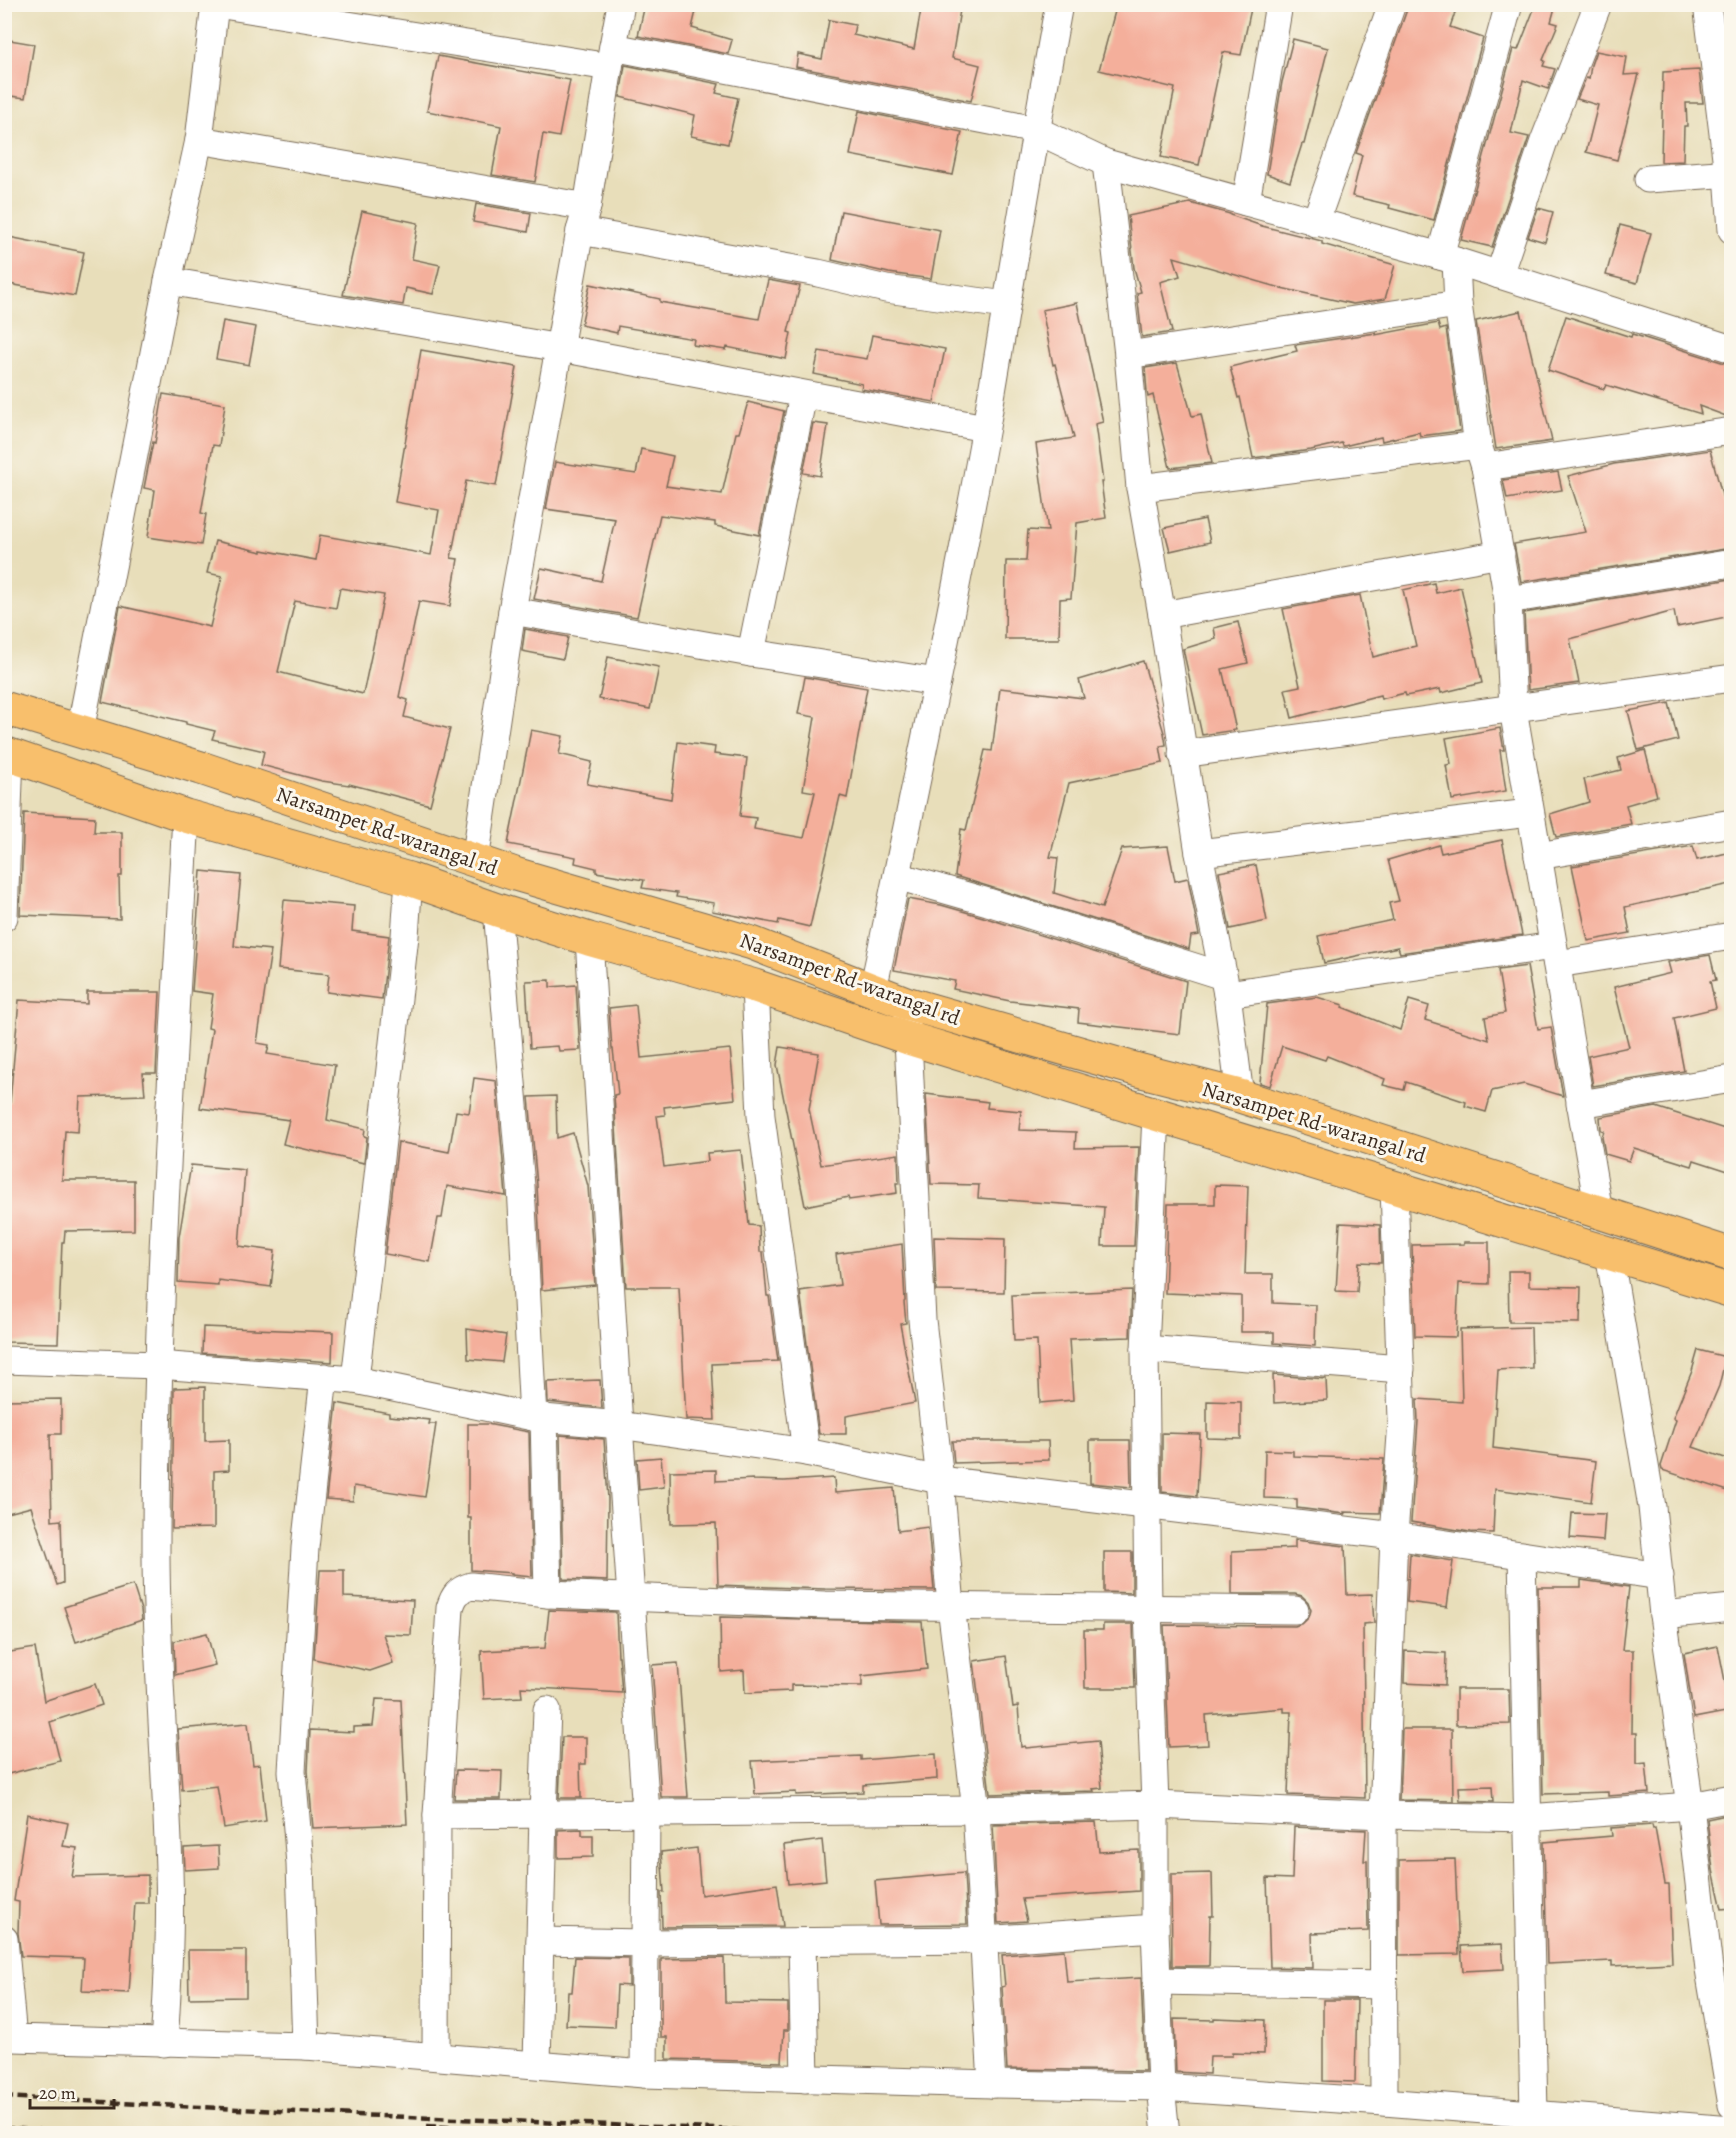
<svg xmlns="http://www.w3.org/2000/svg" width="1736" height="2138" font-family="Alegreya,serif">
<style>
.building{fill:#f4af9b;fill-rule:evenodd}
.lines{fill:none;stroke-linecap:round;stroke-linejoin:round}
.minor-casing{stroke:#786955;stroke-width:29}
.major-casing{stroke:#786955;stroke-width:35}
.minor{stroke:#fff;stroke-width:27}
.major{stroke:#f8bf6c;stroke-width:33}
.rail{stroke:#3b2a1e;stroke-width:4.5;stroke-dasharray:9 4.5;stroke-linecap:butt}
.labels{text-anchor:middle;stroke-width:6;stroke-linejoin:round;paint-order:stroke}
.street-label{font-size:21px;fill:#3b2a1e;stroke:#fbf7ec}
</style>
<rect width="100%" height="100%" fill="#fbf7ec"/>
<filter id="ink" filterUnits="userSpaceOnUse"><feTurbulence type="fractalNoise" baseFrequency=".0167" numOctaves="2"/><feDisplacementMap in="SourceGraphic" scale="12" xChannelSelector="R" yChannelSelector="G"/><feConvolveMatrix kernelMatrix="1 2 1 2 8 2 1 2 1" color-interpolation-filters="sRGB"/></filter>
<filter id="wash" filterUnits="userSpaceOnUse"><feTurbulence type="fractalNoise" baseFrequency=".008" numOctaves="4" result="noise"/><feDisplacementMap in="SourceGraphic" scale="24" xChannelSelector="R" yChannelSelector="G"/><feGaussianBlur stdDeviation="1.35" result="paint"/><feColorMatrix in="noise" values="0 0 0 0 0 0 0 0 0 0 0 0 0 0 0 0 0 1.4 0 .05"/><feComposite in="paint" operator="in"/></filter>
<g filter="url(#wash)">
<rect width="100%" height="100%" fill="#e8deba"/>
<g id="blocks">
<g class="building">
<polygon points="645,4 692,4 691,10 696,11 692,28 732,40 728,54 638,36"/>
<polygon points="922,4 961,4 952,58 980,65 971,101 796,67 798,54 822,59 829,20 855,25 853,35 914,49"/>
<polygon points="1117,4 1252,4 1241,55 1223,52 1199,165 1161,157 1175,88 1099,70"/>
<polygon points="1409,4 1458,4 1450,27 1483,38 1434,220 1389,208 1390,205 1352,196 1362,155 1356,153"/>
<polygon points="1536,4 1556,4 1551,22 1558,24 1543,60 1545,61 1543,66 1555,69 1548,89 1523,80 1511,133 1529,137 1492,247 1461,240 1513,49 1518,50"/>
<polygon points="4,39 34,44 25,98 4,95"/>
<polygon points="1293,39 1328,48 1304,144 1302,144 1290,182 1267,174 1282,82"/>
<polygon points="1596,51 1627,57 1624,75 1639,74 1617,160 1586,152 1598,105 1577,99 1586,78 1589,79 1591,65"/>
<polygon points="438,56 570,80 559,137 543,134 535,182 492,175 501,126 427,111"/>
<polygon points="625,65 719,84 716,93 738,98 728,144 691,136 695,115 620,97"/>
<polygon points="1699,70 1703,103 1686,103 1687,126 1684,126 1683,161 1661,162 1663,72"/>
<polygon points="859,111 962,132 953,175 850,155"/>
<polygon points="1190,203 1230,214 1230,215 1262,226 1322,241 1322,244 1395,265 1385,299 1353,304 1281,288 1174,257 1180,276 1160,282 1172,332 1142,337 1137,293 1141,292 1134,268 1128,216"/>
<polygon points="476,204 531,213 528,232 473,222"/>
<polygon points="1538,208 1553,212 1545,242 1528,237"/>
<polygon points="362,211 418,223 412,259 440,265 433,294 406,288 403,305 343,295"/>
<polygon points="841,211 940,230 931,279 889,273 832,260"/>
<polygon points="1620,225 1651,233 1637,283 1606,275"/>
<polygon points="4,236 84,252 75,296 4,283"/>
<polygon points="768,280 800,286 788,332 791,333 786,359 727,347 726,350 693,345 694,339 618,326 617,333 581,325 590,284 660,299 660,302 759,319"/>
<polygon points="1077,303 1103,422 1095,424 1103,482 1101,482 1106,518 1077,523 1071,598 1060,599 1059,639 1005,639 1006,561 1026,561 1028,530 1048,531 1036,444 1074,438 1055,364 1053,365 1042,310"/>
<polygon points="1521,311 1552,441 1496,449 1476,321"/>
<polygon points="1566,316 1631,337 1632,334 1731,365 1731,416 1726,416 1699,406 1701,414 1606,385 1604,389 1548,370"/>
<polygon points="223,321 256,327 249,365 216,359"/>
<polygon points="1438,323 1440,330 1446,328 1460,431 1420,436 1419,432 1382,441 1381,437 1344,446 1343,446 1342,443 1311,450 1253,458 1240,397 1238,398 1230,367 1297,351 1295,345 1376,333 1375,335"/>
<polygon points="872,335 945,349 934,402 861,389 862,384 814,374 819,351 867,359"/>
<path d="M 421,350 L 517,367 L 496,486 L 466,481 L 451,558 L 458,559 L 450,606 L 419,601 L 399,697 L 408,700 L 404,717 L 450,729 L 430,805 L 349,784 L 349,785 L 322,781 L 261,765 L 264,751 L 212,739 L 215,731 L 186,724 L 186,722 L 102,702 L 120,606 L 210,627 L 222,576 L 207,573 L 215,541 L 262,552 L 262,550 L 316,560 L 320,535 L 431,555 L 439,510 L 395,502 ZM 340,588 L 384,595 L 363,694 L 278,672 L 295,601 L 336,608 Z"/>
<polygon points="1177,363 1192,416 1201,414 1212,463 1170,468 1153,395 1148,397 1147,392 1145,368"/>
<polygon points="163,394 225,404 219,446 213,445 201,513 206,514 201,545 148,537 155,490 144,488 153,442 155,443"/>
<polygon points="748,402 784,411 759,535 715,526 715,522 660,515 637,617 534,599 541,568 601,581 615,519 546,509 555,462 636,474 641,449 673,456 666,486 722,494 736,433 739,433"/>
<polygon points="813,423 828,425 820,476 803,473"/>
<polygon points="1710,450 1725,506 1731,504 1731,548 1521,582 1514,544 1586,532 1568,476 1614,464"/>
<polygon points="1558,472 1562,490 1507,499 1503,480"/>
<polygon points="1205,519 1210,542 1170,551 1164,528"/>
<polygon points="1731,579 1731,616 1677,627 1674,611 1570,639 1579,683 1528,690 1524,613"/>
<polygon points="1434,583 1436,593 1461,587 1482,683 1441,693 1440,689 1406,696 1405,693 1381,699 1380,695 1292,718 1285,689 1300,686 1283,609 1360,595 1373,657 1416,646 1403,590"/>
<polygon points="1238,622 1248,663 1222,669 1236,730 1202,735 1183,649 1216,639 1214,628"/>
<polygon points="525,629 568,637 563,659 522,651"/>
<polygon points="608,657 659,667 650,709 599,699"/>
<polygon points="1143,661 1164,733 1166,745 1160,746 1163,763 1069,783 1050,857 1058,858 1054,893 1102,908 1122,849 1168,846 1175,881 1188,878 1199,935 1191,936 1189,949 955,876 961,829 966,830 985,750 992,751 1000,688 1084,698 1079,680"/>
<polygon points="805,677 867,688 847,798 840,796 810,927 779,920 778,924 712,911 714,903 676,897 677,893 642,888 644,880 596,872 596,868 575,863 576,857 508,844 531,730 563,736 559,754 592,762 587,784 671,799 678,742 715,747 714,754 747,758 740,816 756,818 754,829 804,838 815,792 803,790 815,717 798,714"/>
<polygon points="1669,703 1678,740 1638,750 1628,711"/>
<polygon points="1500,728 1504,750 1500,750 1506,791 1452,800 1446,765 1451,764 1446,738"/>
<polygon points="1645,750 1657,796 1626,805 1631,824 1556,837 1550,814 1589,802 1584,779 1621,770 1618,758"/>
<polygon points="24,813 95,817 94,832 122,832 122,876 119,876 120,919 20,915"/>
<polygon points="1502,840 1522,935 1400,953 1398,947 1324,963 1318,936 1393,920 1389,903 1399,901 1388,860 1439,845 1441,853"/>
<polygon points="1693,846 1697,860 1731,852 1731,884 1625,907 1630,933 1588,941 1572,866"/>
<polygon points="1256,865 1267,921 1230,929 1219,872"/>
<polygon points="201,871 241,875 234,946 271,950 257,1043 269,1045 267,1054 335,1065 327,1120 365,1129 364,1136 367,1137 364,1163 283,1144 289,1120 200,1108 212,1029 208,1028 213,994 192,991"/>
<polygon points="908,899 941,905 983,917 1186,981 1180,1034 1078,1022 1079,1009 1010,1001 953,989 955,981 894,970"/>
<polygon points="284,900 354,906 352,931 389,936 382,999 327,992 329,974 278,969"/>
<polygon points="1710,955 1716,980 1710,981 1716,1008 1674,1018 1684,1071 1593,1086 1588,1056 1629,1047 1614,987 1671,973 1668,962"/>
<polygon points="1527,966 1538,1029 1551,1027 1563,1096 1524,1084 1492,1091 1486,1112 1465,1106 1466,1102 1406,1082 1404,1090 1383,1085 1385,1079 1327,1056 1325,1060 1282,1046 1270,1086 1260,1083 1267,1004 1317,997 1343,1005 1342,1007 1400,1030 1409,1000 1429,1006 1425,1020 1489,1040 1485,1017 1505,1013 1498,970"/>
<polygon points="550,980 550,987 576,985 580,1050 559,1051 558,1046 530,1048 526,981"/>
<polygon points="87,992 160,992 156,1073 143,1073 145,1095 80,1097 78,1132 65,1131 62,1180 134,1180 134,1230 65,1231 64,1242 62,1242 58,1343 4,1342 4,1156 8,1102 10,1102 19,1000 87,1004"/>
<polygon points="636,1005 641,1058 730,1049 735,1099 664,1107 665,1115 657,1116 664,1167 708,1161 707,1153 741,1150 749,1225 759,1226 760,1252 763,1252 767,1296 769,1296 778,1361 712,1364 715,1420 686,1419 679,1287 626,1287 614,1095 618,1094 613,1049 612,1049 609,1008"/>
<polygon points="780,1047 819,1053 809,1109 821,1165 898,1154 899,1183 896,1183 897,1193 849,1200 848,1197 805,1206 777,1065"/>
<polygon points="474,1078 496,1081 506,1196 447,1186 442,1218 438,1218 430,1262 385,1254 398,1142 449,1152 456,1111 469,1113"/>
<polygon points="926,1094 988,1102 987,1108 1021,1111 1019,1130 1076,1132 1075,1148 1139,1147 1134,1246 1102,1246 1104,1207 978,1198 979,1185 931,1184"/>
<polygon points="556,1096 557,1138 573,1133 588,1186 595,1285 542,1290 537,1185 529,1097"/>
<polygon points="1656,1107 1731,1131 1731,1172 1694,1160 1692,1166 1634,1148 1629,1161 1605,1154 1602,1137 1604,1131 1601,1130 1600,1117"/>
<polygon points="191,1165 245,1170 239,1246 275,1251 271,1287 218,1280 218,1285 178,1282 179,1237"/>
<polygon points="1215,1185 1248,1186 1245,1274 1273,1274 1273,1303 1316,1305 1315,1346 1274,1343 1274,1332 1241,1332 1241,1296 1165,1293 1168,1204 1215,1204"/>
<polygon points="1340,1223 1380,1225 1381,1263 1359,1262 1357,1292 1336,1291"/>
<polygon points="934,1237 1005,1239 1004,1292 936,1291"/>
<polygon points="1464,1242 1489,1242 1489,1284 1459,1283 1456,1337 1415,1336 1412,1245 1464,1244"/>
<polygon points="902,1244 905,1301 904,1302 906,1323 900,1324 915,1403 846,1416 846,1434 819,1434 800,1291 840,1285 836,1254"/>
<polygon points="1508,1271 1529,1271 1529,1286 1581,1287 1580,1323 1509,1322"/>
<polygon points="1132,1290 1130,1337 1069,1339 1073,1400 1040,1403 1037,1340 1014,1341 1012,1295"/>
<polygon points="203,1327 333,1332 332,1362 202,1353"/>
<polygon points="1531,1327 1532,1368 1498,1370 1493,1448 1596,1461 1591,1502 1495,1489 1493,1533 1470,1532 1411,1522 1418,1421 1417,1399 1462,1402 1460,1329"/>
<polygon points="467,1329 506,1335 502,1362 468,1359"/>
<polygon points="1698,1350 1726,1357 1719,1386 1693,1447 1731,1460 1731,1492 1662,1470 1661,1466 1676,1420 1673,1418 1692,1371"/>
<polygon points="1273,1375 1326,1379 1327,1400 1274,1403"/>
<polygon points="600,1380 602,1408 548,1402 547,1382"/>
<polygon points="205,1387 205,1441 229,1440 229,1470 214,1471 214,1528 172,1529 174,1388"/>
<polygon points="61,1399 61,1434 50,1434 52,1521 61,1520 63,1583 57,1585 31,1507 4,1514 4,1400"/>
<polygon points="1207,1401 1241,1402 1241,1439 1207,1438"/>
<polygon points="337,1403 389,1413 389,1416 430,1420 429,1424 436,1424 425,1497 354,1486 353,1501 326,1499"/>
<polygon points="468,1424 487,1424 529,1432 532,1576 512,1574 512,1573 471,1570 471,1518 468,1518"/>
<polygon points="1162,1433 1200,1434 1197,1496 1162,1492"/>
<polygon points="560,1435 604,1439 608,1499 607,1581 563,1579"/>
<polygon points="1090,1440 1130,1440 1131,1487 1090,1483"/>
<polygon points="952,1441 1048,1441 1049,1460 954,1463"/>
<polygon points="1265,1450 1293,1451 1293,1456 1384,1459 1380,1513 1344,1512 1345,1514 1297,1508 1297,1499 1264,1498"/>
<polygon points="661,1457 664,1487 639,1490 637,1459"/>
<polygon points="716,1470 716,1481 753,1479 753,1480 784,1481 834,1478 835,1493 894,1488 898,1531 928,1527 934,1590 825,1589 718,1585 716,1523 671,1524 670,1471"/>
<polygon points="1572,1513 1605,1514 1603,1541 1570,1538"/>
<polygon points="1295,1540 1345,1546 1347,1595 1372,1594 1374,1623 1363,1624 1365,1798 1288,1795 1291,1712 1284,1712 1284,1708 1206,1715 1208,1745 1169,1747 1164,1625 1295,1626 1303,1623 1309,1617 1311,1610 1308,1602 1302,1596 1295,1594 1232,1594 1232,1551 1295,1548"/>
<polygon points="1104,1552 1132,1552 1132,1593 1104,1592"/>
<polygon points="1410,1554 1453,1561 1447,1607 1407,1602"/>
<polygon points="320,1570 344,1570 344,1597 413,1600 411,1635 383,1634 393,1663 370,1671 314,1659"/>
<polygon points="1581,1580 1629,1587 1622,1650 1633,1650 1632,1733 1637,1733 1637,1764 1646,1763 1649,1793 1608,1796 1608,1792 1543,1794 1538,1587 1581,1587"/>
<polygon points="133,1585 141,1610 142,1620 76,1642 64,1607"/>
<polygon points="549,1610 616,1612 618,1656 619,1656 622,1693 521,1687 522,1697 484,1699 481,1651 545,1648"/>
<polygon points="720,1617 922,1622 927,1669 862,1676 862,1686 791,1685 791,1691 745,1693 744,1670 721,1672"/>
<polygon points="1103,1624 1133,1624 1135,1688 1085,1688 1084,1630 1103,1630"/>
<polygon points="207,1633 215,1665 175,1675 174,1641"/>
<polygon points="1718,1646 1731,1711 1694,1718 1684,1653"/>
<polygon points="35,1648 44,1701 95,1684 102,1705 50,1722 60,1761 8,1774 4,1762 4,1653"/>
<polygon points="1405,1651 1446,1653 1445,1685 1404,1683"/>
<polygon points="1006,1656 1013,1707 1018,1706 1021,1747 1025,1746 1026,1748 1098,1741 1102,1788 1093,1789 1094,1791 990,1794 974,1661"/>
<polygon points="678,1663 688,1797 661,1797 652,1665"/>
<polygon points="1456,1689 1509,1689 1510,1724 1456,1725"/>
<polygon points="376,1699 401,1700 407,1824 313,1828 308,1771 310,1730 354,1732 354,1727 373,1726"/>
<polygon points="248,1723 253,1765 260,1764 266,1821 224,1828 217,1786 182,1790 178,1729"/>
<polygon points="1402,1729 1452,1729 1453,1801 1399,1800"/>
<polygon points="562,1737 586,1737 586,1764 580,1764 581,1798 559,1798"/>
<polygon points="936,1754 937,1779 863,1785 863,1792 796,1795 796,1792 755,1794 752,1761 861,1756 861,1760"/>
<polygon points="456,1770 502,1771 501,1799 454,1799"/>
<polygon points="1492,1786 1493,1802 1460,1801 1459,1787"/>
<polygon points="27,1814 68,1823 63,1846 77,1848 72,1877 148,1875 148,1903 135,1903 129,1993 82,1991 84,1958 21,1956 18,1933 19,1902 14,1901"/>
<polygon points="1731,1814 1731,1908 1722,1909 1713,1870 1707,1819"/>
<polygon points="1096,1822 1099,1852 1139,1850 1139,1891 1022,1899 1027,1921 998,1923 993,1825"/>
<polygon points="1652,1825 1653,1829 1655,1828 1665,1884 1669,1884 1672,1963 1612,1966 1612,1961 1547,1964 1544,1842 1612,1836 1611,1828"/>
<polygon points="1294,1827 1366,1830 1364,1861 1367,1861 1368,1931 1312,1933 1313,1968 1270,1967 1267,1878 1292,1879"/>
<polygon points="582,1829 582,1835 593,1835 593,1857 558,1858 558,1830"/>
<polygon points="822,1840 826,1880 788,1884 784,1845"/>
<polygon points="218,1846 219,1868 185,1870 184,1848"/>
<polygon points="697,1848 701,1895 777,1884 783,1926 662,1927 661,1892 664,1892 661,1852"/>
<polygon points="1455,1859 1459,1954 1399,1955 1399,1860"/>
<polygon points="964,1873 967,1924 879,1925 875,1881"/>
<polygon points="1212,1873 1213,1916 1210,1916 1209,1966 1172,1966 1171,1874"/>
<polygon points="1502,1944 1504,1969 1463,1971 1461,1946"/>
<polygon points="188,1950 246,1950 246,1997 189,1998"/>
<polygon points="1064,1950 1067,1982 1141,1978 1145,2071 1007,2069 1002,1987 1005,1986 1002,1955"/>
<polygon points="575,1957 629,1958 629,1986 617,1985 615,2027 566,2025 568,1992 572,1992"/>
<polygon points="724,1958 725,2002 788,2003 788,2030 784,2030 782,2062 667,2059 667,2037 661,2037 661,1959"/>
<polygon points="1323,2000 1357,2000 1355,2082 1323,2081"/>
<polygon points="1214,2018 1265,2020 1264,2054 1232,2053 1232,2056 1210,2056 1209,2074 1176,2072 1174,2019 1214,2020"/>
</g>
</g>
</g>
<g filter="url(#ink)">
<use href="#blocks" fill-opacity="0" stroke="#786955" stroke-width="1.5"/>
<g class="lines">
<g class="minor-casing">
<g id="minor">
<polyline points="217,4 609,67"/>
<polyline points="1707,4 1728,174 1732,230"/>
<polyline points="613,47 1036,130 1106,163 1440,256 1732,349"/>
<polyline points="199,140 587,207"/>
<polyline points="1106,163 1128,355 1140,488 1162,615 1199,853 1227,994 1240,1096"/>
<polyline points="1648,179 1732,173"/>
<polyline points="1246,202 1279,4"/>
<polyline points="1315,223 1392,4"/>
<polyline points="580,231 818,273 886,289 1006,305"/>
<polyline points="1440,256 1509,4"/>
<polyline points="1456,261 1458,304 1478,445 1485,467 1508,600 1513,709 1599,1212"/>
<polyline points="1499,275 1544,141 1598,4"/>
<polyline points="168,281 560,348 985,428"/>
<polyline points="1128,355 1458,304"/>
<polyline points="1485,467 1732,431"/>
<polyline points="1140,488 1478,445"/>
<polyline points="1508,600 1732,563"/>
<polyline points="512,611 751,653 937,682"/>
<polyline points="1162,615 1501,554"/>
<polyline points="751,653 803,395"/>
<polyline points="80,731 168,281 199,140 215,4"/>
<polyline points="1182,754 1732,678"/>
<polyline points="1199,853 1529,813"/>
<polyline points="1538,856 1732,823"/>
<polyline points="475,861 512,611 580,231 587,207 609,67 621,4"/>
<polyline points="897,876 988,902 1223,976"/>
<polyline points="497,910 521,1186 533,1417"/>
<polyline points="4,917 10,755"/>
<polyline points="589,939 619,1425 646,1813 644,2074"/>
<polyline points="1557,964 1732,936"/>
<polyline points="755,986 761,1116 806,1452"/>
<path d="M 873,990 C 912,803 952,615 986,427 C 1010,286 1033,145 1059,4"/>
<polyline points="1227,994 1553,946"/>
<polyline points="907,1020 922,1320 940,1480 951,1606 976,1810 992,2084"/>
<polyline points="1580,1104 1732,1079"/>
<polyline points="1609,1253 1652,1507 1663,1615 1690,1806 1709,1969 1732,2105"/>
<polyline points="1145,1349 1401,1369"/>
<polyline points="4,1360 158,1365 355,1380 533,1417 619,1425 806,1452 940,1480 1394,1536 1660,1576"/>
<polyline points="355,1380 405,936 409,879"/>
<polyline points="544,1417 548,1594"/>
<polyline points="1522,1555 1534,2114"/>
<polyline points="1663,1615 1732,1608"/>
<polyline points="437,1815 976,1810 1155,1805 1383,1815 1528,1818 1690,1806 1732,1798"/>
<polyline points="1155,1928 1161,2087 1166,2134"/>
<polyline points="4,1939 13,2038 306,2046 644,2074 992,2084 1161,2087 1384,2102 1732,2130"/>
<polyline points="540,1941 645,1943 984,1940 1155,1928 1155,1805 1148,1609 1145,1349 1156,1115"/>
<polyline points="802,1942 805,2079"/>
<polyline points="1157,1981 1384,1985"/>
<path d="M 164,2043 C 168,1985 171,1928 169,1870 C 166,1763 156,1657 156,1550 C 156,1305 173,1060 186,816"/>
<polyline points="306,2046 300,1864 292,1771 305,1548 324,1377"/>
<path d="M 436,2055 L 437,1815 L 450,1608 C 454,1595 458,1590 471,1586 L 548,1594 L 825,1605 L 1295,1610"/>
<polyline points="537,2064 543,1814 547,1710"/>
<polyline points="1384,2102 1383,1815 1394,1536 1402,1420 1394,1188"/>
</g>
</g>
<g class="major-casing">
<g id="major">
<polyline points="4,708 201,768 515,874 752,943 906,1003 1142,1071 1240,1096 1732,1255"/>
<polyline points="4,753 186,816 409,879 497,910 589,939 755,986 908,1038 1732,1291"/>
</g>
</g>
<use href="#minor" class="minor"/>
<use href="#major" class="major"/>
<g class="rail">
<polyline points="4,2097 357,2115 838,2134"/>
<polyline points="427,2126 570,2134"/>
<polyline points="4,2128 106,2134"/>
</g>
</g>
</g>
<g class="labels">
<g class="street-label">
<text transform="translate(387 831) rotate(19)" y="7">Narsampet Rd-warangal rd</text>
<text transform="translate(850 979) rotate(20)" y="7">Narsampet Rd-warangal rd</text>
<text transform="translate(1314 1122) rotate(17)" y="7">Narsampet Rd-warangal rd</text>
</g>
</g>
<rect width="1736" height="2138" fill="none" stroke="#fbf7ec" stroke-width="24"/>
<path d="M30 2099v9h84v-9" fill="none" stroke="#3b2a1e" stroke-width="3"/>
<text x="39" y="2099" font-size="18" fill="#3b2a1e" stroke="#fbf7ec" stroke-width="4.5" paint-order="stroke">20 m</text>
</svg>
